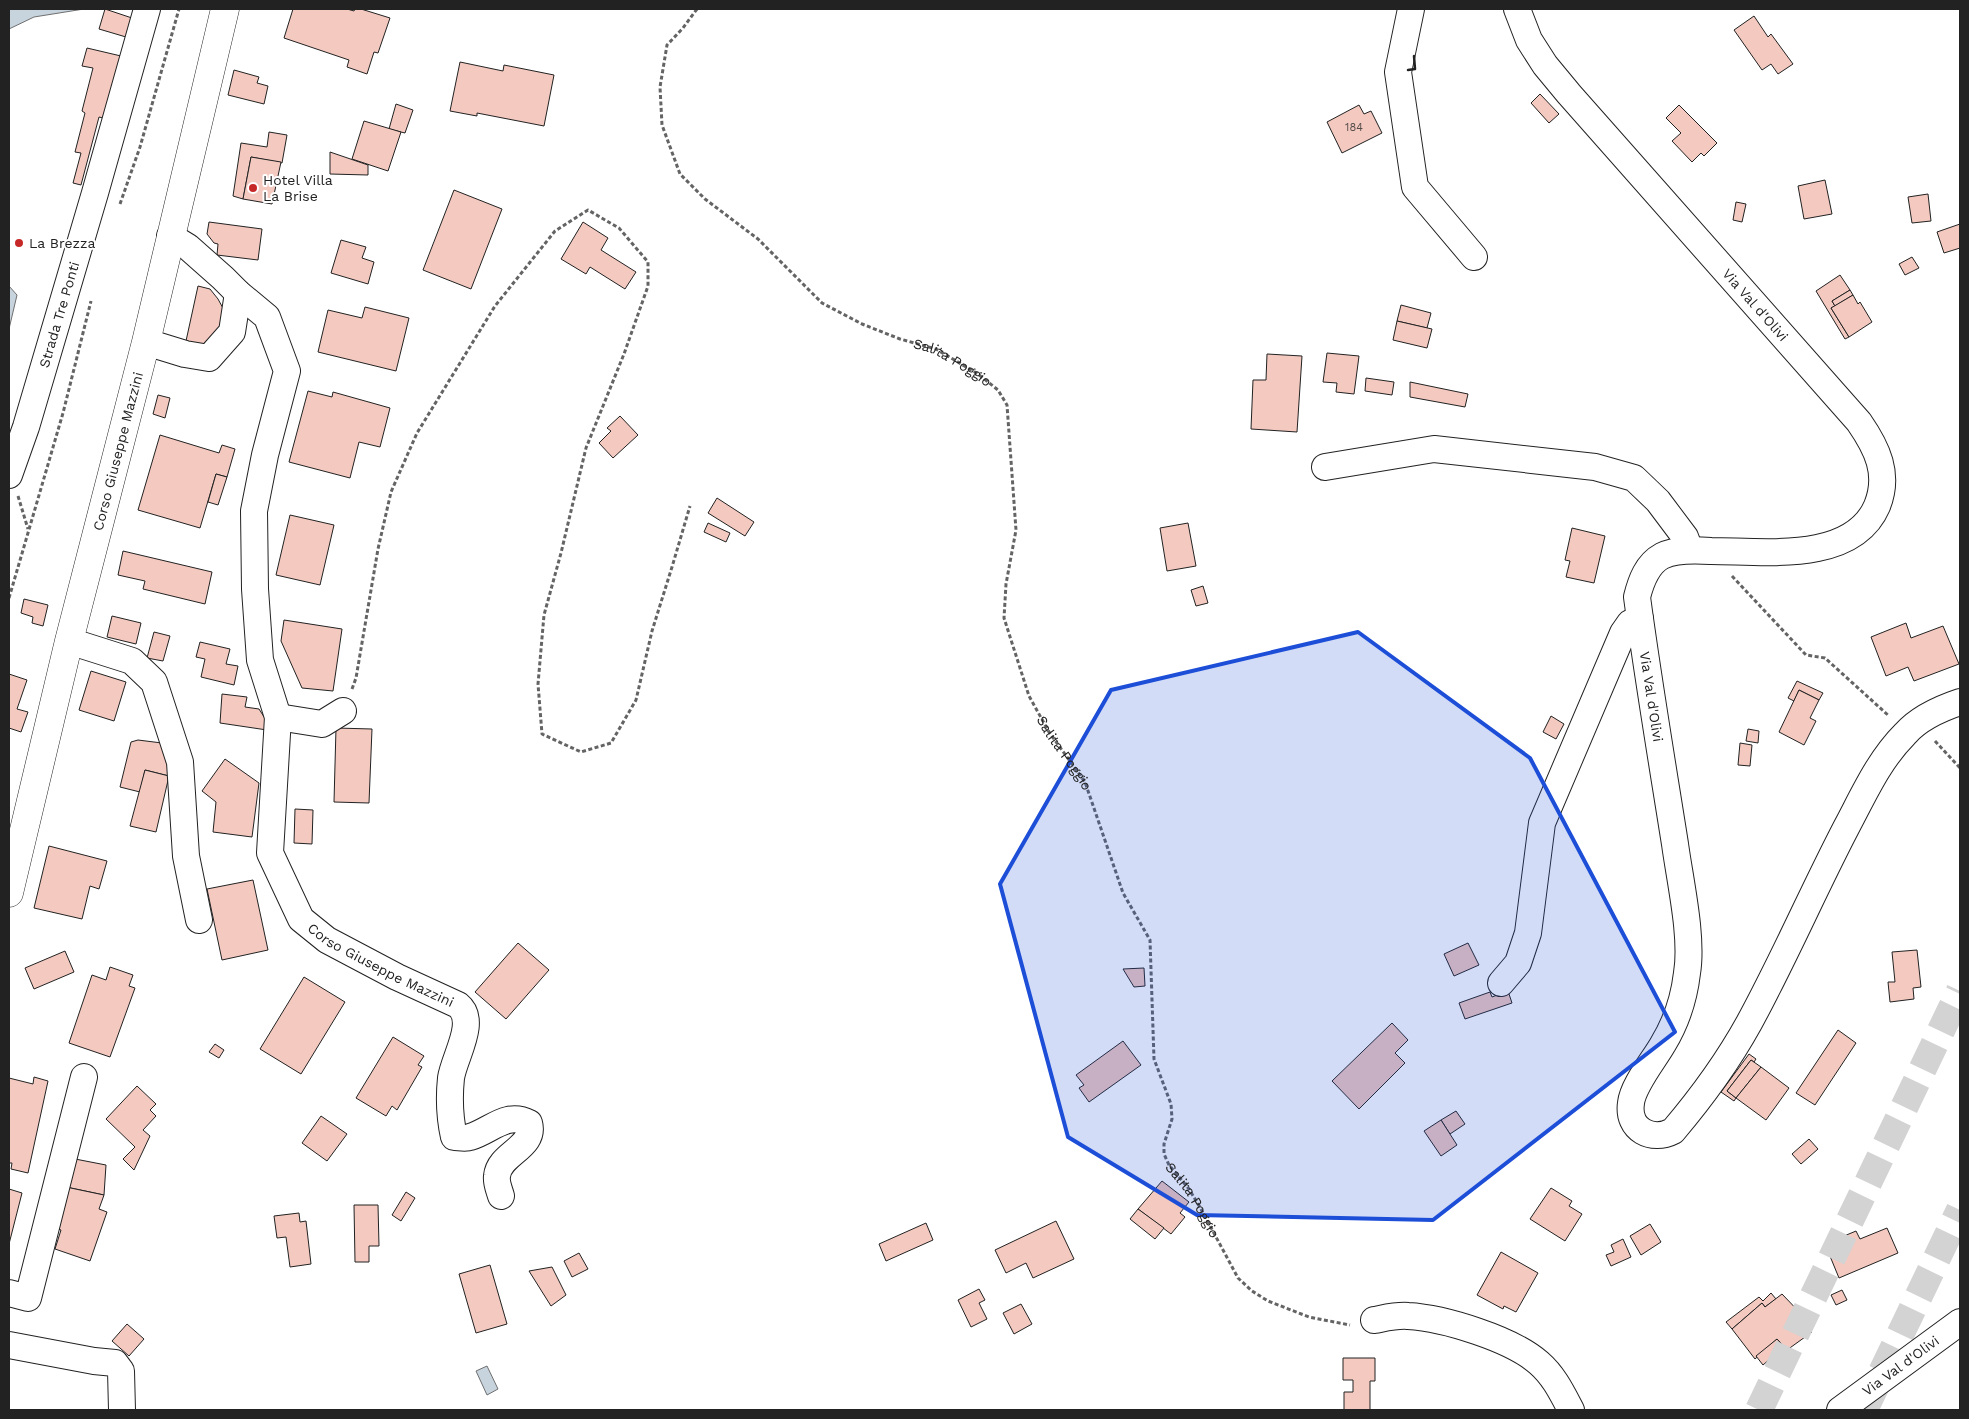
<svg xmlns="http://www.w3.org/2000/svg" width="1969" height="1419" font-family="'Work Sans',sans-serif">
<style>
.water{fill:#c7d3dd;stroke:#6f6f6f}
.building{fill:#f3c9c0;stroke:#222}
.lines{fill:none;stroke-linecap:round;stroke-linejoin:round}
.highway-tunnel{stroke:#d3d3d3;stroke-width:28;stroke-dasharray:28 14;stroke-linecap:butt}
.minor-casing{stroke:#222;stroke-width:28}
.major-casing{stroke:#222;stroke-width:29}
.path{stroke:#646464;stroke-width:3;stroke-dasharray:4 2.5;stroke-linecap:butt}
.minor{stroke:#fff;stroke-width:26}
.major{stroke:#fff;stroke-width:28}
.wall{stroke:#222;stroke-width:2.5}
.marked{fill:#1d4ed8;fill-opacity:0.2;stroke:#1d4ed8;stroke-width:4;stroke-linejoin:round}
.poi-dot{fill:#c62828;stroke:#fff;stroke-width:2}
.labels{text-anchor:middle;stroke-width:4;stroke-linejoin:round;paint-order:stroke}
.number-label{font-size:11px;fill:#564c4a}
.poi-label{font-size:14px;fill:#222;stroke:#fff;text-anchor:start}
.street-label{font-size:14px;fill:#222;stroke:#fff}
</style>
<rect width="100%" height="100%" fill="#fff"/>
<g class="water">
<polygon points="9,9 84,9 34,17 9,29"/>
<polygon points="9,286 17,295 9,329"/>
<polygon points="487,1366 498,1389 487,1395 476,1371"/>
</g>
<g class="building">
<polygon points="105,9 132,18 126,37 99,29"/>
<polygon points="293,9 347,9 354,11 355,9 361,9 390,18 378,53 374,52 367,74 347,67 349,60 284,38"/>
<polygon points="1754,16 1768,37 1771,34 1793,64 1778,74 1771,64 1762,70 1734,30"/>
<polygon points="87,48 121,56 103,118 99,117 81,185 73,183 81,153 75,152 85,113 82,111 93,68 82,66"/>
<polygon points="460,62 503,71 504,65 554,75 544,126 477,113 477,116 450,111"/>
<polygon points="234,70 259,77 257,83 268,86 264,104 228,95"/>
<polygon points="1540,94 1559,114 1549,123 1531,103"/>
<polygon points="396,104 413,110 405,133 389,129"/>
<polygon points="1359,105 1364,114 1371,111 1382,133 1342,153 1327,122"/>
<polygon points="1679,105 1717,143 1704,156 1701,153 1692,162 1672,141 1681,133 1666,118"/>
<polygon points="364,121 401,132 388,171 352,159"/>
<polygon points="269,132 287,135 282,163 251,157 243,199 233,196 241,143 267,147"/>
<polygon points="330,152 368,165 368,175 330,174"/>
<polygon points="251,157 281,162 272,204 243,199"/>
<polygon points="1825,180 1832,214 1804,219 1798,186"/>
<polygon points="454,190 502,209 471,289 423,270"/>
<polygon points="1928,194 1931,221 1912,223 1908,197"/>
<polygon points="1736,202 1746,204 1742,222 1733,220"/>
<polygon points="209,222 262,229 258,260 217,255 218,244 214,243 207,234"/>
<polygon points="583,222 608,238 601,250 636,272 625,289 590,267 586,274 561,259"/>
<polygon points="1960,224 1960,248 1944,253 1937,232"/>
<polygon points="341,240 366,247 362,258 374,262 368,284 331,273"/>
<polygon points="1912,257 1919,268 1905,275 1899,264"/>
<polygon points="1840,275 1850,290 1832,301 1835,306 1831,308 1849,337 1845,339 1816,291"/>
<polygon points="198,286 210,289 218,299 224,310 220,330 202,345 186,341"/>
<polygon points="1850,290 1853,295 1835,306 1832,301"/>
<polygon points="1853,295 1858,304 1860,302 1872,322 1849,337 1831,308"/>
<polygon points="1401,305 1431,313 1427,328 1397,321"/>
<polygon points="365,307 409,318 396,371 318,352 328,310 362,318"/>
<polygon points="1397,321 1432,329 1427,348 1393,340"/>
<polygon points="1327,353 1359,356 1354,394 1336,392 1337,383 1323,382"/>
<polygon points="1267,354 1302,356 1297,432 1251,429 1253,380 1266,380"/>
<polygon points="1366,378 1394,382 1392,395 1365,391"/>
<polygon points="1410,382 1468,394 1465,407 1410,397"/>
<polygon points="308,391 332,397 333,392 390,408 380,447 359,442 350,478 289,462"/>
<polygon points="158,395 170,398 165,418 153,414"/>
<polygon points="620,416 638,435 613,458 599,443 611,431 607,428"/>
<polygon points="160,435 219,453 222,445 235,449 227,477 216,474 200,528 138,510"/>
<polygon points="216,474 227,477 218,505 208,502"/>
<polygon points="717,498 754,522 745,536 708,513"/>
<polygon points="290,515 334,525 320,585 276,575"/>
<polygon points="708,523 730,533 726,542 704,532"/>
<polygon points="1188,523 1196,566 1167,571 1160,528"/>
<polygon points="1572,528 1605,536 1594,583 1566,577 1570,561 1565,560"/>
<polygon points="123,551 212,572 205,604 143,589 145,581 118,575"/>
<polygon points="1203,586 1208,603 1196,606 1191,590"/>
<polygon points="24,599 48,605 43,626 32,623 33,617 21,613"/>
<polygon points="112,616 141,623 136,644 107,637"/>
<polygon points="284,620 342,629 333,691 302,688 281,641"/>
<polygon points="1906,623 1911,638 1943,626 1959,664 1914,681 1908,667 1886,676 1871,637"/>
<polygon points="154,632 170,636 163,661 147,658"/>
<polygon points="200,642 230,649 226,664 238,666 234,685 201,677 205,659 196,657"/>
<polygon points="91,671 126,682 114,721 79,710"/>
<polygon points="9,674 27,680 17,709 28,712 21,732 9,728"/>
<polygon points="1797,681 1823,693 1819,700 1799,690 1794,701 1788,698"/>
<polygon points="1799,690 1819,700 1810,718 1816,721 1804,745 1779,732"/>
<polygon points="222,694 247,697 245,707 259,709 268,723 267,730 220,723"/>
<polygon points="1551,716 1564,724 1556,739 1543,732"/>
<polygon points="336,728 372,729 369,803 334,802"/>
<polygon points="1748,729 1759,731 1758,743 1746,741"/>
<polygon points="138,740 170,744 169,776 145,770 140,792 120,787 131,742"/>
<polygon points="1740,743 1752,745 1750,766 1738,765"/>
<polygon points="225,759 259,783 252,837 213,832 216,802 202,791"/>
<polygon points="145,770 169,776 156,832 130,826"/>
<polygon points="295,809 313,810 312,844 294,843"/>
<polygon points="49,846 107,861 99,889 90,886 82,919 34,908"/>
<polygon points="253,880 268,950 222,960 207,889"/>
<polygon points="518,943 549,970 506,1019 475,992"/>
<polygon points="1468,943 1479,965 1454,976 1444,954"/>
<polygon points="1917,950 1921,987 1913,988 1914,999 1890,1002 1888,982 1895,982 1892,952"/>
<polygon points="65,951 74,972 34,989 25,968"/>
<polygon points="110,967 133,975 129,986 135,988 110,1057 69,1043 92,975 106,980"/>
<polygon points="1144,968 1145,986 1134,987 1123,969"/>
<polygon points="304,977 345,1002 301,1074 260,1049"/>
<polygon points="1508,991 1512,1003 1465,1019 1459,1003 1490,992 1492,997"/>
<polygon points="1392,1023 1408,1040 1395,1053 1405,1063 1359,1109 1332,1081"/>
<polygon points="1838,1030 1856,1043 1815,1105 1796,1093"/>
<polygon points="393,1037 424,1056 418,1065 422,1067 397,1110 392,1106 386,1116 356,1098"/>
<polygon points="1123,1041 1141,1065 1089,1102 1079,1088 1084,1085 1076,1075"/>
<polygon points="215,1044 224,1050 219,1058 209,1052"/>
<polygon points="1749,1054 1756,1059 1754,1062 1751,1060 1727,1091 1736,1098 1734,1101 1721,1092"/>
<polygon points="1751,1060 1761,1067 1736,1098 1727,1091"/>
<polygon points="1761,1067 1789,1088 1766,1120 1736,1098"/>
<polygon points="34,1077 48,1081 28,1173 11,1169 12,1163 9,1163 9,1078 33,1084"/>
<polygon points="137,1086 156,1104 150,1110 156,1116 143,1130 150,1136 134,1170 123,1159 135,1147 106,1119"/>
<polygon points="1456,1111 1465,1124 1450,1134 1441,1120"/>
<polygon points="321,1116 347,1134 327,1161 302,1143"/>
<polygon points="1441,1120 1457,1145 1441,1156 1424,1131"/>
<polygon points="1809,1139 1818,1149 1801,1164 1792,1154"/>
<polygon points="70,1158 106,1165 104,1195 66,1187"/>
<polygon points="1162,1181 1189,1202 1180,1213 1185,1217 1171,1234 1138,1209"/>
<polygon points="66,1187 104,1195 99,1209 107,1212 90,1261 55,1249 61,1230 52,1227"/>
<polygon points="1551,1188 1572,1201 1569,1206 1582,1214 1565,1241 1530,1219"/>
<polygon points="9,1189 22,1193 9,1244"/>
<polygon points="406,1192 415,1198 401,1221 392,1215"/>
<polygon points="354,1205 378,1205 379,1246 369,1246 369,1262 355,1262"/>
<polygon points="1138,1209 1164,1228 1155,1239 1130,1219"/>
<polygon points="299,1213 300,1222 306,1221 311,1264 290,1267 286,1237 277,1238 274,1216"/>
<polygon points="1056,1221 1074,1259 1033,1278 1026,1263 1006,1273 995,1250"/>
<polygon points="926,1223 933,1240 886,1261 879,1244"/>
<polygon points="1650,1224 1661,1242 1641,1255 1630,1236"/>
<polygon points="1887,1228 1898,1253 1839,1278 1825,1244 1856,1231 1860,1239"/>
<polygon points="1623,1239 1631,1257 1611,1266 1606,1255 1614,1252 1611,1245"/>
<polygon points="1501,1252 1538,1273 1516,1312 1504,1306 1503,1309 1477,1295"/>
<polygon points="579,1253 588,1269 572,1277 564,1261"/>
<polygon points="490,1265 507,1324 476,1333 459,1274"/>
<polygon points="552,1267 566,1295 551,1306 529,1271"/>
<polygon points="979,1289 985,1300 979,1303 987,1319 971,1327 958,1300"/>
<polygon points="1842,1290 1847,1300 1836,1305 1831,1295"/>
<polygon points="1771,1293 1776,1299 1765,1307 1762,1303 1732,1329 1726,1322 1759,1297 1763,1301"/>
<polygon points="1782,1294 1805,1318 1801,1321 1812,1332 1787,1350 1777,1339 1755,1359 1732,1329 1762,1303 1765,1307"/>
<polygon points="1021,1304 1032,1324 1014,1334 1003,1313"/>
<polygon points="127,1324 144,1339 129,1356 112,1341"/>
<polygon points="1777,1339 1784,1347 1763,1365 1756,1356"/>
<polygon points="1343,1358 1375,1358 1375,1381 1370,1381 1370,1410 1344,1410 1344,1392 1353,1392 1353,1380 1343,1380"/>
</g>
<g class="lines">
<g class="highway-tunnel">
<polyline points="1759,1410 1960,991"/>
<polyline points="1864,1410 1960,1210"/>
</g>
<g class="minor-casing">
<g id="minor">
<polyline points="1411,9 1398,72 1415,187 1474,257"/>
<path id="s2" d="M 1517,9 L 1529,40 L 1545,65 L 1569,94 L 1859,422 C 1877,448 1890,474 1877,506 C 1852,564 1762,551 1711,551 C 1696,550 1676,549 1662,556 C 1647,564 1641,581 1637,597 C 1648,679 1662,762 1675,844 C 1680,881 1693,937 1687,973 C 1684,999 1677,1021 1663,1044 C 1654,1060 1633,1085 1631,1103 C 1627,1130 1652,1142 1673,1131 C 1701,1098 1728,1061 1749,1023 C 1784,959 1813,891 1847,826 C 1864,794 1879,760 1905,734 C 1918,719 1942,708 1960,702"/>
<path id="s3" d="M 170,236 L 188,247 L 223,278 L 238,293 L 267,317 L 287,371 L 265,455 L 254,511 L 255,589 L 260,660 L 278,717 L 270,853 L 301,919 L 327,940 L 397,977 L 458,1005 C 478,1021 454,1057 451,1078 C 449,1097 450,1119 454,1137 C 459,1137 465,1139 470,1137 C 491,1131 506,1111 529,1123 C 536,1148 499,1153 497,1176 C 496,1183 499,1189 501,1196"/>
<polyline points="146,342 185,354 209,358 232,332 238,293"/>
<polyline points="1325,467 1434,449 1595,467 1634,478 1658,501 1685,537 1690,550"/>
<path id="s4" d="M 9,475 L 26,427 L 95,193 L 147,9"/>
<polyline points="69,641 132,661 154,682 180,762 186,856 199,920"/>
<polyline points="278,717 322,724 343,711"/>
<polyline points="1501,983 1518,963 1528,933 1542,823 1623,633 1630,623 1640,619"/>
<polyline points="9,1293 28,1298 84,1077"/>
<path d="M 1374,1320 C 1385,1318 1397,1315 1408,1316 C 1444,1318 1512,1339 1539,1363 C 1554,1376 1562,1393 1571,1410"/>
<polyline points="9,1345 94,1361 115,1363 121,1371 122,1410"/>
<path id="s5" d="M 1840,1410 L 1960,1322"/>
</g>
</g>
<g class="major-casing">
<g id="major">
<path id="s6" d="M 9,893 L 69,641 L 146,342 L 225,9"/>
</g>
</g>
<g class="path">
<path id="s1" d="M 697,9 L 683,28 L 667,45 L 660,87 L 662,125 L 680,174 L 705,199 L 758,239 L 822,303 L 862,324 L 900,339 L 936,349 L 978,374 L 998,390 L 1007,405 L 1016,530 L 1006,584 L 1004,618 L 1029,696 L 1049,732 L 1085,782 L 1123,893 L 1150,940 L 1154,1059 L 1171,1104 L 1172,1119 L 1164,1144 L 1164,1154 L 1169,1165 L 1189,1189 L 1201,1209 L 1238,1278 L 1252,1291 L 1268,1301 L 1309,1317 L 1350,1325"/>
<polyline points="120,204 140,147 179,9"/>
<polyline points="18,496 28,529"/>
<polyline points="1732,576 1806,655 1825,658 1889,716"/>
<polyline points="9,598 63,413 91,301"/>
<polyline points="352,689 356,678 378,549 391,492 417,433 495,306 555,231 588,210 619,228 648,262 648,286 624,354 586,448 561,553 544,615 538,684 542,734 581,752 611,743 636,700 652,631 672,567 690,506"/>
<polyline points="1935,741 1960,768"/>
</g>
<use href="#minor" class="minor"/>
<use href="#major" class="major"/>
<polyline class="wall" points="1408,70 1415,69 1414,56"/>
</g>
<path class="marked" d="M 1358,632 L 1530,758 L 1675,1032 L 1433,1220 L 1197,1215 L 1068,1137 L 1000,884 L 1111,690 Z"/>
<g class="poi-dot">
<circle cx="253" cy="188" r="5"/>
<circle cx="19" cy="243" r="5"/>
</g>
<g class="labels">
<g class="number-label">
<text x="1354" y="131">184</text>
</g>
<g class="poi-label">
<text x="263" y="185">Hotel Villa<tspan x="263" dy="16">La Brise</tspan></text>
<text x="29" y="248">La Brezza</text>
</g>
<g class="street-label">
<text dy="5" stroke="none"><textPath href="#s2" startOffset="382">Via Val d'Olivi</textPath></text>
<text dy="5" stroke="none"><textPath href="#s4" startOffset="168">Strada Tre Ponti</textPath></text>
<text dy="5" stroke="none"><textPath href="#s1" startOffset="516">Salita Poggio</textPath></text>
<text dy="5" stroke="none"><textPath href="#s6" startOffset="455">Corso Giuseppe Mazzini</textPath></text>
<text dy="5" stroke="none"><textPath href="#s2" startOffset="1011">Via Val d'Olivi</textPath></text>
<text dy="5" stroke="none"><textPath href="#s1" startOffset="951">Salita Poggio</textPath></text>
<text dy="5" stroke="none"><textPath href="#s3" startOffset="839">Corso Giuseppe Mazzini</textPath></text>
<text dy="5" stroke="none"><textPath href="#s1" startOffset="1431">Salita Poggio</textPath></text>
<text dy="5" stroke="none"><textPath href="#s5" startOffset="75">Via Val d'Olivi</textPath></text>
</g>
</g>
<rect width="1969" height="1419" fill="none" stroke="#222222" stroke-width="20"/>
</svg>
